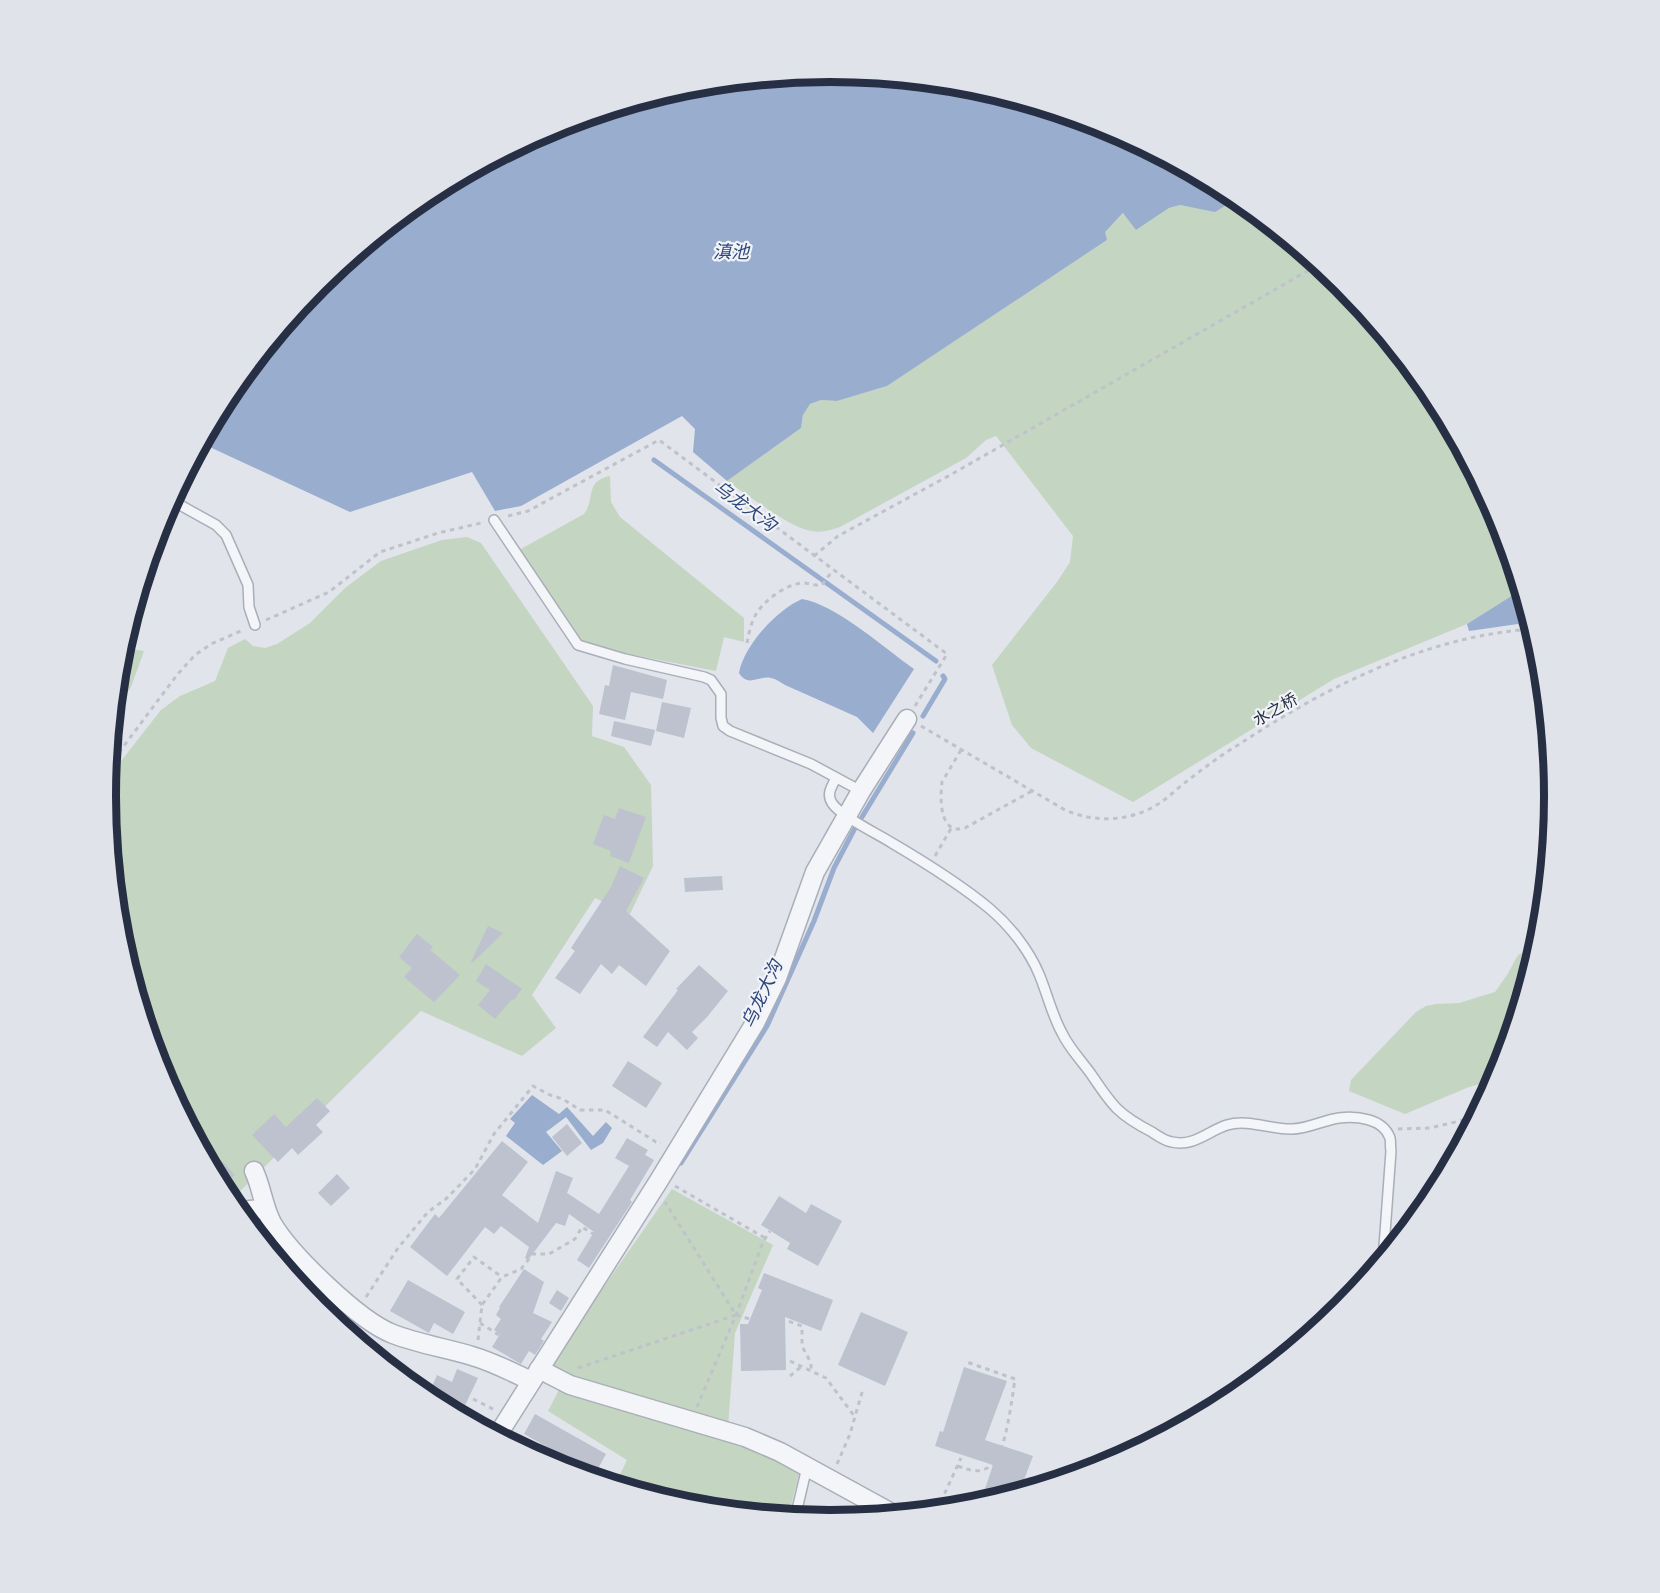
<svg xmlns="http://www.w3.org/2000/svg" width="1660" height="1593" font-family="'Exo 2','Noto Sans SC',sans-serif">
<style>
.green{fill:#c4d5c1}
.water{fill:#99adce}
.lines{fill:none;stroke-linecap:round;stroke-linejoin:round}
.stream{stroke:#99adce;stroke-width:5}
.building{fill:#bdc2ce}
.lane-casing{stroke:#a9aeb9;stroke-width:12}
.street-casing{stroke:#a9aeb9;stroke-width:21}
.path{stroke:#bfc2ca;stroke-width:3;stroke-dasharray:4.5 4.5;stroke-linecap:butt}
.lane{stroke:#f4f5f9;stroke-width:9}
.street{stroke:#f4f5f9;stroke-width:18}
.labels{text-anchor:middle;stroke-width:4.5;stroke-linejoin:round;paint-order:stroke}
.street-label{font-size:16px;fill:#272f44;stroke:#f1f3f8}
.water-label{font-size:18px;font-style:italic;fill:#2e487c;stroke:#f1f3f8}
.rim{fill:none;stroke:#272f44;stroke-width:8}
</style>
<rect width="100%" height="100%" fill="#e1e4eb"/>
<g class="green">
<path d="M 1235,196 L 1343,284 L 1433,394 L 1499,520 L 1521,590 L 1467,624 L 1334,679 L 1133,802 L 1031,748 L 1012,725 L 992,665 L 1057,582 L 1070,562 L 1073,536 L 996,436 L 986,440 L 966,458 L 840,527 C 831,530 822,533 812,531 C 791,529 747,494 727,481 L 801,428 L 803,415 L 810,404 L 821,400 L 837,401 L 887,386 L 1107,240 L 1104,232 L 1124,213 L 1136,230 L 1169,208 L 1180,205 L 1215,211 L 1225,206 Z"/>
<path d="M 610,476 L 611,502 L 620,517 L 744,618 L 744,642 L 724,637 L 716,671 L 587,646 L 577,638 L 519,550 L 584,514 C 596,499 584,481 610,476 Z"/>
<polygon points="467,537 481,543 593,706 592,736 624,747 651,785 653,866 630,914 595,898 532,995 556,1028 522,1056 421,1011 230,1201 161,1073 119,938 106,796 107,779 161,710 180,696 215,681 228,648 245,639 253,646 265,648 277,644 310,623 345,588 381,561 442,540"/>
<polygon points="122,648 144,651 131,687 113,715"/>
<polygon points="1539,945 1496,1080 1469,1087 1405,1114 1349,1091 1351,1080 1416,1012 1426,1006 1436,1004 1459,1003 1495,992 1507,975 1518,955"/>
<polygon points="672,1189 773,1245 735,1333 728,1427 591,1384 548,1367"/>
<polygon points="561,1386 775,1456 799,1474 788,1517 729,1511 716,1504 713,1509 688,1507 615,1485 627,1460 548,1411"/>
</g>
<g class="water">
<polygon points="830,72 972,86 1108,127 1235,196 1225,206 1215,212 1180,205 1169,208 1136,230 1123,213 1105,232 1107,240 887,386 837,401 821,400 810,404 803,415 801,428 727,481 693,452 695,429 682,416 521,506 495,511 472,472 350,512 201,443 228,394 318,284 428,194 553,127 689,86"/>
<path d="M 1521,590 L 1541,655 L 1544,690 L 1537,684 C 1534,659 1530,646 1518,624 L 1469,631 L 1467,624 Z"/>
<path d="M 802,599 C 837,605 884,648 914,669 L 873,733 L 857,717 L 785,685 C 780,682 776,679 771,678 C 759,675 748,688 739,673 C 744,645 777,610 802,599 Z"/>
<polygon points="532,1095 559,1114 567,1107 593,1136 606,1122 612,1128 603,1143 591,1150 566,1117 546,1132 562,1151 543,1165 506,1136 515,1123 510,1119"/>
</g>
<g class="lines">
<g class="stream">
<polyline points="654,460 936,661"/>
<polyline points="923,716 945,679 943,676"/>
<polyline points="862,817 913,733"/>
<polyline points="681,1163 767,1026 814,921 834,868 855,828"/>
</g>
</g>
<g class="building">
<polygon points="613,665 667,680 663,699 631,692 625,720 599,714 605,685 609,686"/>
<polygon points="662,702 691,708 684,738 656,731"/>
<polygon points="614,721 655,730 651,746 611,736"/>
<polygon points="619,808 646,817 629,863 610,856 611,851 593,844 604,815 615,819"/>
<polygon points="620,866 644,878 626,911 670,951 646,986 619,965 612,974 601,964 580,994 555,978 575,951 571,948 611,887"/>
<polygon points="722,876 723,890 685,892 684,878"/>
<polygon points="488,926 503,933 472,963 471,962"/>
<polygon points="417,934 433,947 430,950 460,975 434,1002 404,977 412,968 399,957"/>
<polygon points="486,964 522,989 514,1000 512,999 495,1019 478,1005 490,990 476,981"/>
<polygon points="699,965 728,991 707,1017 692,1032 698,1038 687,1050 668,1032 657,1047 643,1037 678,990 676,989"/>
<polygon points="628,1061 662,1083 646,1108 612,1086"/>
<polygon points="317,1098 330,1111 316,1125 323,1132 298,1155 292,1148 278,1162 252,1135 274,1114 286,1127"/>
<polygon points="567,1124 582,1143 567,1156 552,1137"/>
<polygon points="627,1138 648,1150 645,1155 654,1160 630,1200 632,1202 589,1268 577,1260 594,1232 569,1214 565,1226 556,1223 528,1260 525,1258 529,1247 501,1226 494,1234 485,1227 447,1276 410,1247 435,1214 439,1218 502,1141 528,1162 502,1195 538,1223 556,1171 573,1178 567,1193 599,1214 629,1166 615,1158"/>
<polygon points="223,1162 235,1175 222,1188 213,1172"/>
<polygon points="337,1174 350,1188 331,1206 318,1193"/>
<polygon points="779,1196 806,1213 811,1204 842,1221 818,1266 787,1249 790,1243 761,1225"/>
<polygon points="524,1269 544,1282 533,1313 552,1322 541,1339 544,1341 535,1355 529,1351 521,1364 492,1347 500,1334 494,1330 501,1319 496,1315 500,1308 499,1307"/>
<polygon points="764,1273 833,1300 821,1331 785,1317 786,1370 741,1371 740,1324 748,1324 762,1290 758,1288"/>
<polygon points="408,1280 465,1312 453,1334 434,1323 429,1333 390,1311"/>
<polygon points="557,1290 569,1298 561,1311 549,1303"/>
<polygon points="861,1312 908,1332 885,1386 838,1365"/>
<polygon points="964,1367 1007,1381 985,1440 1033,1456 1019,1493 980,1504 993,1465 935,1446 940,1431 943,1432"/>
<polygon points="457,1369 478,1378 460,1416 444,1408 446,1404 428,1396 437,1375 452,1382"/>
<polygon points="535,1414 606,1454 595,1474 585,1468 582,1475 553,1466 560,1454 524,1434"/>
</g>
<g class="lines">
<g class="lane-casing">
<g id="lane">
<polyline points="171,500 216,525 226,535 248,585 249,607 255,625"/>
<polyline points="494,520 578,645 625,659 704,677 711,680 721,694 721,718 723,726 730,731 811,764 861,791"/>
<path d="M 836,778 C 832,786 826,794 832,803 C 840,816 878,834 892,843 C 926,863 960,884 990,909 C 1010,926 1029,950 1039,974 C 1047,993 1052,1015 1062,1033 C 1069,1048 1081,1060 1091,1074 C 1112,1105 1117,1114 1152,1132 C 1158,1136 1165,1141 1172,1142 C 1194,1147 1208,1131 1227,1125 C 1247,1119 1270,1129 1290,1129 C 1306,1130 1323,1120 1339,1118 C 1356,1116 1383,1118 1390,1138 C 1391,1142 1390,1147 1391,1151 L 1383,1260"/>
<polyline points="795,1518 807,1467"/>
</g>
</g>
<g class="street-casing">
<g id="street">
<path d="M 254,1171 C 262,1188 263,1206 272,1223 C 290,1254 359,1321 393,1334 C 419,1344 446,1348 472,1356 C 493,1362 512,1372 531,1381"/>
<polyline points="241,1215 249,1210 265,1209"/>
<polyline points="539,1369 570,1385 745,1437 780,1452 895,1515"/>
<polyline points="497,1436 658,1182 755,1023 777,978 815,872 861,791 907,719"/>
</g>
</g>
<g class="path">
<polyline points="508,516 528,511 659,440 947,654 915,706"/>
<polyline points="814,556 838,536 952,474 1318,265"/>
<polyline points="266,620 329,592 380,552 438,533 481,523"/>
<path d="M 747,643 C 749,633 751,621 758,611 C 767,599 786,584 803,583 C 809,583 815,586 822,585 L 833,570"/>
<path d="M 921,726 L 1065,810 C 1091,821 1118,822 1145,811 C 1160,805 1170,795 1182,785 C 1200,771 1218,757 1238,745 C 1326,687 1426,636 1533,629"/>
<path d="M 961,750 L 942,782 C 940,798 939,836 965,828 L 1032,791"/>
<polyline points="108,767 177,675 195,655 211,644 243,630"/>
<polyline points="935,856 952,827"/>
<polyline points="1398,1129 1430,1128 1476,1117"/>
<polyline points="627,1172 639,1178"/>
<polyline points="675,1186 765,1238"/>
<polyline points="366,1297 398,1248 428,1212 447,1198 475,1169 494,1134 533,1086 550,1095 563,1099 580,1110 605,1110 656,1142 661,1143"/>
<polyline points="482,1305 457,1279 474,1257 502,1277"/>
<polyline points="736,1315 757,1321 785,1320 802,1326 802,1346 811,1363 811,1370"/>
<polyline points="480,1323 499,1335"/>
<polyline points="478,1340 482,1305 502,1277 521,1269 533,1254 549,1254 575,1239 582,1227 603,1240"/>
<polyline points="790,1361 826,1378 855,1417"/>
<polyline points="578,1368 736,1315 665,1202"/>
<polyline points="790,1376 802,1366"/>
<polyline points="473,1399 495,1410"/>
<polyline points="697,1407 736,1315 763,1242 770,1231"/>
<polyline points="837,1464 850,1434 863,1389"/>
<path d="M 958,1466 C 970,1471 982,1474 993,1464 C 1006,1451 1012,1398 1015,1379 L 967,1362"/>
<polyline points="942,1502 953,1509"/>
<polyline points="937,1510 961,1458"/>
</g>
<use href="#lane" class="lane"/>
<use href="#street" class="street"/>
</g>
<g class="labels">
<g class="street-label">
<text transform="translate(1275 709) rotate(-30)" y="6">水之桥</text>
</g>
<g class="water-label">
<text x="731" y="258">滇池</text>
<text transform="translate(745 506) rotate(36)" y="6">乌龙大沟</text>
<text transform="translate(762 994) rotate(-65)" y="6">乌龙大沟</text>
</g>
</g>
<path d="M0 0H1660V1593H0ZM116 796a714 714 0 1 1 1428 0a714 714 0 1 1-1428 0Z" fill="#e1e3ea" fill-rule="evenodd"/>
<path class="rim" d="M116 796a714 714 0 1 1 1428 0a714 714 0 1 1-1428 0Z"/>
</svg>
